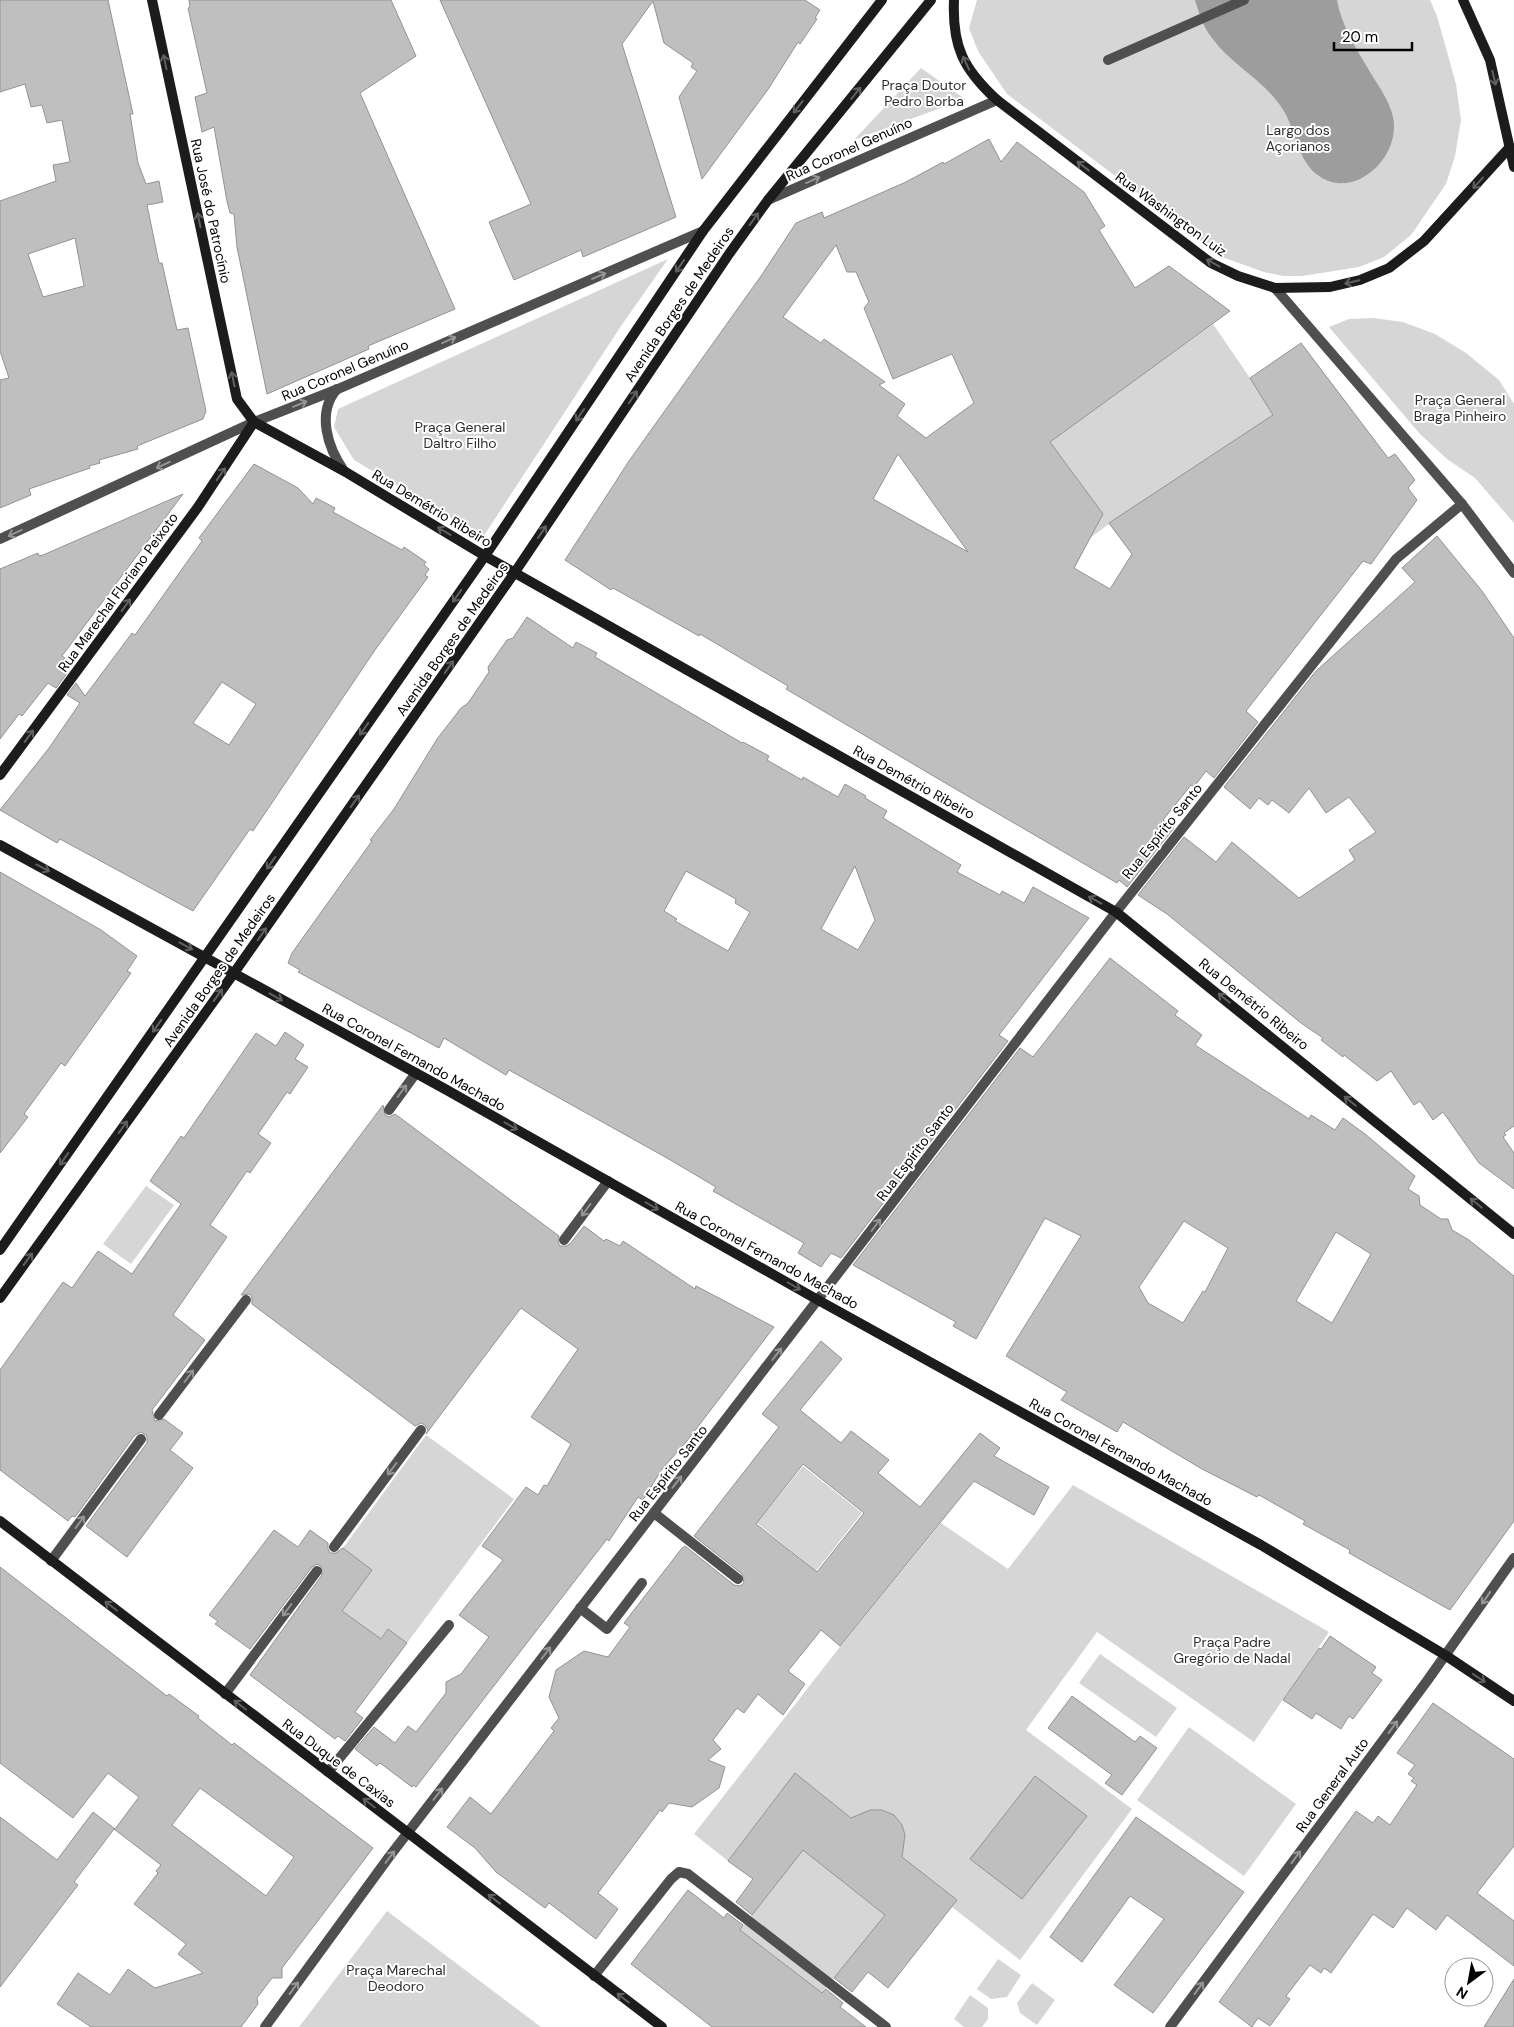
<svg xmlns="http://www.w3.org/2000/svg" width="1514" height="2027" font-family="'DM Sans',sans-serif">
<style>
.green{fill:#d6d6d6}
.water{fill:#9d9d9d}
.building{fill:#bfbfbf;stroke:#939393;fill-rule:evenodd}
.lines{fill:none;stroke-linecap:round;stroke-linejoin:round}
.lane{stroke:#4f4f4f;stroke-width:10}
.street{stroke:#4f4f4f;stroke-width:10}
.secondary{stroke:#1c1c1c;stroke-width:10}
.oneway{stroke:#606060}
.oneway2{stroke:#959595}
.labels{text-anchor:middle;stroke-width:4;stroke-linejoin:round;paint-order:stroke}
.park-label{font-size:14px;fill:#2d2d2d;stroke:#fff}
.street-label{font-size:14px;fill:#000;stroke:#fff}
</style>
<rect width="100%" height="100%" fill="#fff"/>
<g class="green">
<polygon points="977,0 1430,0 1437,16 1456,84 1461,120 1455,156 1446,184 1411,235 1384,257 1359,267 1302,276 1283,276 1264,272 1222,257 1007,94 978,51 969,28"/>
<polygon points="921,68 965,99 854,140"/>
<polygon points="668,259 621,326 483,537 354,460 334,427 338,409"/>
<polygon points="1373,318 1403,322 1435,334 1466,353 1499,380 1514,404 1514,523 1475,478 1447,459 1420,434 1329,327 1349,319"/>
<polygon points="1213,324 1250,378 1301,343 1388,458 1170,604 1109,524 1090,538 1052,611 944,518"/>
<polygon points="146,1186 174,1205 131,1264 103,1244"/>
<polygon points="426,1435 514,1499 407,1643 388,1629 366,1658 347,1644 361,1625 342,1611 372,1570 343,1548"/>
<polygon points="803,1466 862,1513 816,1571 757,1523"/>
<path d="M 1073,1485 L 1329,1632 L 1254,1742 L 1097,1632 L 1026,1730 L 1132,1809 L 1020,1960 L 952,1907 L 957,1900 L 898,1854 C 918,1822 879,1793 855,1821 L 795,1773 L 728,1861 L 694,1834 L 839,1648 L 941,1523 L 1008,1569 Z"/>
<polygon points="1100,1654 1177,1708 1156,1737 1079,1683"/>
<polygon points="1189,1727 1296,1804 1244,1876 1137,1800"/>
<polygon points="803,1850 885,1915 822,1993 740,1930"/>
<polygon points="387,1911 541,2027 299,2027"/>
<polygon points="998,1959 1021,1975 1007,1997 991,1999 977,1989"/>
<polygon points="1032,1983 1055,2000 1037,2025 1020,2013 1017,2003"/>
<polygon points="970,1995 988,2008 988,2019 982,2027 964,2027 954,2019"/>
</g>
<path class="water" d="M 1195,0 L 1337,0 C 1341,25 1357,50 1370,72 C 1379,87 1395,108 1394,127 C 1394,163 1352,199 1319,176 C 1299,163 1296,133 1285,113 C 1267,81 1233,67 1212,38 C 1203,27 1199,13 1195,0 Z"/>
<g class="building">
<path d="M 0,0 L 108,0 L 133,114 L 130,114 L 138,163 L 146,184 L 159,181 L 163,202 L 147,205 L 159,263 L 162,263 L 177,330 L 188,328 L 206,411 L 203,419 L 137,446 L 138,449 L 99,460 L 100,463 L 89,466 L 90,468 L 29,489 L 31,495 L 0,508 L 0,380 L 9,378 L 0,351 L 0,201 L 56,181 L 53,165 L 70,162 L 62,120 L 47,123 L 42,105 L 31,107 L 25,84 L 0,92 ZM 75,238 L 84,286 L 43,297 L 28,254 Z"/>
<polygon points="189,0 391,0 416,56 360,93 455,309 368,346 369,349 267,394 237,247 234,214 230,213 227,201 214,127 202,132 195,97 207,93 188,8 190,7"/>
<polygon points="440,0 805,0 820,10 815,18 817,19 800,44 798,42 769,88 702,179 679,97 697,71 691,67 693,63 664,43 653,1 622,44 676,217 583,257 581,250 514,280 489,222 531,204"/>
<path d="M 989,139 L 1001,162 L 1017,142 L 1084,192 L 1105,226 L 1099,230 L 1135,288 L 1169,266 L 1230,311 L 1050,442 L 1103,514 L 1074,568 L 1110,589 L 1132,554 L 1109,523 L 1273,415 L 1250,378 L 1301,343 L 1388,458 L 1395,454 L 1415,480 L 1408,488 L 1417,500 L 1371,564 L 1363,561 L 1246,711 L 1258,722 L 1214,778 L 1206,771 L 1194,787 L 1191,785 L 1163,820 L 1174,828 L 1127,887 L 1119,880 L 1117,883 L 1093,869 L 947,784 L 786,689 L 788,686 L 700,634 L 699,636 L 613,588 L 611,590 L 565,560 L 629,461 L 761,276 L 796,223 L 822,212 L 824,218 L 906,182 L 943,162 L 944,164 ZM 836,245 L 847,272 L 856,272 L 869,302 L 864,308 L 893,379 L 952,354 L 974,403 L 926,438 L 897,416 L 905,404 L 879,385 L 885,382 L 824,339 L 821,343 L 783,317 ZM 898,454 L 968,552 L 873,499 Z"/>
<path d="M 254,464 L 298,488 L 313,504 L 316,498 L 335,508 L 333,512 L 402,550 L 404,547 L 426,562 L 424,565 L 429,569 L 425,575 L 428,577 L 375,650 L 253,831 L 250,829 L 193,911 L 60,839 L 57,843 L 0,810 L 49,748 L 80,703 L 67,695 L 76,683 L 85,696 L 132,633 L 135,635 L 202,541 L 199,538 ZM 222,682 L 256,704 L 229,745 L 193,723 Z"/>
<polygon points="183,494 62,656 65,658 61,663 68,672 56,688 48,683 22,716 19,714 0,739 0,569 38,553 39,556 43,555"/>
<polygon points="1437,536 1482,591 1514,638 1514,1126 1504,1133 1506,1135 1503,1137 1514,1153 1514,1189 1479,1163 1443,1112 1433,1120 1420,1101 1414,1105 1391,1071 1377,1081 1344,1055 1343,1057 1321,1040 1323,1038 1301,1023 1167,914 1138,895 1184,837 1216,862 1232,842 1299,898 1355,860 1349,850 1376,832 1349,797 1326,813 1309,788 1289,813 1272,800 1268,805 1259,798 1250,809 1224,787 1316,671 1415,582 1402,568"/>
<path d="M 527,617 L 573,648 L 576,642 L 597,653 L 595,657 L 742,743 L 743,742 L 769,756 L 767,760 L 802,780 L 803,777 L 838,797 L 845,784 L 866,796 L 865,798 L 887,811 L 883,818 L 961,865 L 957,872 L 1000,895 L 1002,891 L 1024,903 L 1033,887 L 1089,918 L 999,1035 L 1008,1041 L 841,1258 L 831,1253 L 821,1267 L 798,1253 L 804,1243 L 713,1191 L 716,1187 L 667,1158 L 509,1070 L 506,1075 L 444,1038 L 439,1048 L 298,972 L 300,970 L 288,963 L 292,953 L 372,841 L 370,840 L 394,809 L 437,739 L 461,708 L 468,703 L 489,672 L 488,667 L 507,640 L 513,638 ZM 855,866 L 875,920 L 858,950 L 821,929 ZM 686,871 L 736,899 L 735,903 L 750,912 L 728,951 L 675,921 L 677,919 L 664,911 Z"/>
<polygon points="0,872 101,930 137,956 127,971 131,973 112,1000 65,1066 61,1063 24,1114 28,1117 0,1153"/>
<path d="M 1110,958 L 1178,1011 L 1175,1015 L 1202,1035 L 1195,1045 L 1309,1119 L 1311,1115 L 1335,1130 L 1343,1118 L 1365,1134 L 1415,1176 L 1408,1189 L 1419,1196 L 1420,1205 L 1441,1219 L 1448,1219 L 1452,1230 L 1469,1240 L 1514,1276 L 1514,1521 L 1450,1610 L 1349,1553 L 1350,1550 L 1303,1524 L 1305,1521 L 1259,1495 L 1257,1497 L 1202,1469 L 1123,1422 L 1117,1432 L 1061,1400 L 1067,1392 L 1006,1356 L 1081,1236 L 1045,1218 L 976,1339 L 953,1326 L 956,1322 L 853,1265 L 1020,1048 L 1033,1057 ZM 1184,1221 L 1228,1248 L 1205,1292 L 1203,1291 L 1183,1323 L 1148,1303 L 1139,1287 ZM 1336,1232 L 1371,1254 L 1332,1323 L 1296,1301 Z"/>
<polygon points="285,1032 304,1045 295,1059 308,1067 290,1094 287,1092 258,1134 271,1143 250,1173 247,1171 210,1225 227,1237 173,1315 205,1340 152,1410 155,1421 164,1419 183,1433 170,1450 193,1468 127,1557 86,1526 147,1443 147,1436 141,1432 135,1435 75,1517 72,1516 68,1521 0,1470 0,1370 63,1282 72,1288 98,1251 132,1274 181,1204 150,1181 181,1136 184,1138 256,1033 276,1046"/>
<polygon points="383,1105 385,1115 389,1117 395,1114 559,1236 558,1242 560,1246 566,1246 570,1244 584,1226 604,1241 606,1239 620,1246 623,1241 695,1289 696,1286 774,1327 687,1441 662,1469 643,1500 638,1497 609,1541 607,1539 416,1787 413,1785 412,1787 380,1763 377,1766 355,1749 374,1727 395,1743 408,1726 416,1732 446,1693 446,1682 461,1674 489,1637 459,1615 503,1560 482,1546 526,1487 538,1495 544,1485 547,1486 571,1444 531,1417 578,1349 521,1308 426,1434 428,1430 425,1425 421,1423 415,1426 252,1304 252,1298 250,1294 241,1295"/>
<path d="M 821,1341 L 842,1359 L 800,1410 L 841,1443 L 851,1431 L 889,1460 L 878,1473 L 920,1507 L 980,1433 L 1000,1448 L 994,1456 L 1049,1487 L 1034,1515 L 974,1481 L 840,1646 L 821,1630 L 788,1671 L 805,1684 L 783,1715 L 758,1694 L 744,1713 L 737,1708 L 713,1740 L 721,1749 L 708,1760 L 725,1767 L 719,1788 L 692,1807 L 669,1803 L 662,1812 L 660,1810 L 598,1893 L 618,1909 L 596,1939 L 549,1903 L 545,1908 L 496,1872 L 475,1848 L 447,1827 L 470,1797 L 491,1814 L 554,1731 L 551,1728 L 559,1718 L 549,1697 L 556,1670 L 584,1651 L 608,1657 L 630,1627 L 624,1623 L 682,1548 L 685,1546 L 734,1585 L 740,1586 L 744,1583 L 742,1574 L 694,1536 L 779,1427 L 762,1414 ZM 803,1464 L 864,1513 L 817,1572 L 756,1524 Z"/>
<polygon points="274,1530 298,1547 310,1530 328,1543 328,1549 330,1553 336,1553 343,1548 372,1570 342,1611 381,1639 388,1629 407,1643 355,1712 363,1718 345,1741 338,1736 335,1739 250,1675 322,1575 321,1566 317,1564 312,1567 250,1649 215,1624 218,1621 209,1615"/>
<path d="M 0,1567 L 167,1696 L 169,1694 L 199,1716 L 198,1718 L 232,1745 L 234,1743 L 373,1848 L 282,1968 L 282,1978 L 272,1978 L 257,1998 L 258,2004 L 241,2027 L 91,2027 L 57,2004 L 78,1973 L 110,1995 L 128,1969 L 155,1988 L 203,1973 L 178,1954 L 186,1944 L 134,1904 L 158,1873 L 156,1871 L 161,1865 L 114,1829 L 74,1882 L 78,1885 L 0,1987 L 0,1817 L 57,1860 L 93,1812 L 115,1829 L 139,1797 L 108,1773 L 73,1818 L 0,1763 ZM 200,1788 L 294,1857 L 266,1896 L 172,1825 Z"/>
<polygon points="1330,1636 1376,1667 1372,1673 1382,1680 1353,1719 1349,1716 1341,1729 1316,1713 1312,1719 1283,1700 1319,1648 1321,1649"/>
<polygon points="1072,1696 1135,1742 1140,1736 1157,1748 1122,1795 1105,1783 1112,1775 1048,1728"/>
<polygon points="1433,1703 1514,1759 1514,1846 1477,1893 1514,1921 1514,1966 1447,1915 1436,1930 1407,1908 1393,1928 1373,1914 1331,1973 1324,1968 1321,1973 1310,1965 1286,1996 1290,1999 1270,2026 1258,2018 1252,2027 1219,2002 1356,1811 1373,1823 1378,1816 1390,1825 1417,1785 1411,1781 1414,1778 1408,1774 1415,1765 1397,1753"/>
<polygon points="795,1773 851,1818 870,1810 882,1810 894,1815 902,1825 905,1835 902,1857 957,1900 888,1988 868,1972 852,1992 834,1978 885,1915 803,1850 752,1915 736,1902 753,1879 728,1861"/>
<polygon points="1035,1776 1087,1816 1022,1899 970,1859"/>
<polygon points="1136,1817 1244,1892 1153,2013 1114,1985 1164,1919 1130,1896 1082,1962 1050,1937"/>
<polygon points="688,1890 724,1918 727,1913 743,1925 740,1930 822,1993 826,1989 843,2003 840,2007 866,2027 712,2027 631,1964"/>
<polygon points="1514,1979 1514,2027 1484,2027"/>
</g>
<g class="lines">
<g class="lane">
<polyline points="389,1110 416,1073"/>
<polyline points="564,1240 608,1181"/>
<polyline points="159,1415 246,1300"/>
<polyline points="654,1513 738,1579"/>
<polyline points="334,1547 421,1430"/>
<polyline points="51,1561 141,1439"/>
<polyline points="580,1608 607,1629 642,1583"/>
<polyline points="225,1694 317,1571"/>
<polyline points="328,1772 449,1625"/>
<polyline points="594,1976 671,1879 679,1872 688,1874 886,2027"/>
</g>
<g class="street">
<polyline points="1108,60 1244,0"/>
<polyline points="768,200 997,100"/>
<polyline points="1275,288 1462,504 1514,573"/>
<path d="M 337,389 C 316,413 328,448 344,471"/>
<polyline points="0,539 254,422 338,389 703,231"/>
<polyline points="265,2027 389,1857 1116,912 1396,559 1462,504"/>
<polyline points="1170,2027 1427,1681 1514,1558"/>
</g>
<g class="secondary">
<polyline points="152,0 237,399 254,422 344,471 485,556 1116,912 1514,1234"/>
<path d="M 954,0 C 952,46 963,69 997,100 L 1211,263 L 1238,276 L 1275,288 L 1330,287 L 1360,280 L 1389,268 L 1424,241 L 1510,147"/>
<polyline points="1463,0 1490,60 1514,167"/>
<polyline points="0,775 198,507 254,422"/>
<polyline points="0,845 445,1089 818,1300 1261,1545 1445,1655 1514,1701"/>
<polyline points="0,1250 485,556 703,231 882,0"/>
<polyline points="0,1298 234,973 515,572 729,254 768,200 931,0"/>
<polyline points="0,1521 662,2027"/>
</g>
</g>
<defs><path id="oneway-shaft" d="M-6 0H5M1.5-3L5.5 0L1.5 3" fill="none" stroke-width="1.6" stroke-linecap="round" stroke-linejoin="round" transform="scale(1.25)"/></defs>
<g class="oneway">
<use href="#oneway-shaft" transform="translate(165 62) rotate(-102)"/>
<use href="#oneway-shaft" transform="translate(966 63) rotate(-115)"/>
<use href="#oneway-shaft" transform="translate(1494 78) rotate(77)"/>
<use href="#oneway-shaft" transform="translate(856 93) rotate(-51)"/>
<use href="#oneway-shaft" transform="translate(798 107) rotate(128)"/>
<use href="#oneway-shaft" transform="translate(1083 166) rotate(-142)"/>
<use href="#oneway-shaft" transform="translate(1478 183) rotate(132)"/>
<use href="#oneway-shaft" transform="translate(754 219) rotate(-54)"/>
<use href="#oneway-shaft" transform="translate(199 220) rotate(-102)"/>
<use href="#oneway-shaft" transform="translate(1213 263) rotate(-151)"/>
<use href="#oneway-shaft" transform="translate(680 266) rotate(124)"/>
<use href="#oneway-shaft" transform="translate(1352 282) rotate(167)"/>
<use href="#oneway-shaft" transform="translate(233 379) rotate(-102)"/>
<use href="#oneway-shaft" transform="translate(633 397) rotate(-56)"/>
<use href="#oneway-shaft" transform="translate(580 415) rotate(124)"/>
<use href="#oneway-shaft" transform="translate(221 474) rotate(-55)"/>
<use href="#oneway-shaft" transform="translate(444 531) rotate(-149)"/>
<use href="#oneway-shaft" transform="translate(542 532) rotate(-56)"/>
<use href="#oneway-shaft" transform="translate(457 596) rotate(125)"/>
<use href="#oneway-shaft" transform="translate(126 605) rotate(-54)"/>
<use href="#oneway-shaft" transform="translate(449 667) rotate(-55)"/>
<use href="#oneway-shaft" transform="translate(364 729) rotate(125)"/>
<use href="#oneway-shaft" transform="translate(29 736) rotate(-54)"/>
<use href="#oneway-shaft" transform="translate(355 801) rotate(-55)"/>
<use href="#oneway-shaft" transform="translate(271 863) rotate(125)"/>
<use href="#oneway-shaft" transform="translate(43 868) rotate(28)"/>
<use href="#oneway-shaft" transform="translate(1095 900) rotate(-151)"/>
<use href="#oneway-shaft" transform="translate(262 934) rotate(-55)"/>
<use href="#oneway-shaft" transform="translate(186 946) rotate(29)"/>
<use href="#oneway-shaft" transform="translate(218 995) rotate(-54)"/>
<use href="#oneway-shaft" transform="translate(276 997) rotate(29)"/>
<use href="#oneway-shaft" transform="translate(1224 998) rotate(-141)"/>
<use href="#oneway-shaft" transform="translate(157 1026) rotate(125)"/>
<use href="#oneway-shaft" transform="translate(1350 1101) rotate(-141)"/>
<use href="#oneway-shaft" transform="translate(511 1126) rotate(29)"/>
<use href="#oneway-shaft" transform="translate(123 1127) rotate(-54)"/>
<use href="#oneway-shaft" transform="translate(64 1159) rotate(125)"/>
<use href="#oneway-shaft" transform="translate(1476 1203) rotate(-141)"/>
<use href="#oneway-shaft" transform="translate(652 1206) rotate(30)"/>
<use href="#oneway-shaft" transform="translate(28 1259) rotate(-54)"/>
<use href="#oneway-shaft" transform="translate(794 1286) rotate(30)"/>
<use href="#oneway-shaft" transform="translate(111 1606) rotate(-143)"/>
<use href="#oneway-shaft" transform="translate(1479 1678) rotate(34)"/>
<use href="#oneway-shaft" transform="translate(240 1705) rotate(-143)"/>
<use href="#oneway-shaft" transform="translate(369 1803) rotate(-143)"/>
<use href="#oneway-shaft" transform="translate(494 1899) rotate(-142)"/>
<use href="#oneway-shaft" transform="translate(623 1998) rotate(-143)"/>
</g>
<g class="oneway2">
<use href="#oneway-shaft" transform="translate(813 180) rotate(-24)"/>
<use href="#oneway-shaft" transform="translate(599 276) rotate(-23)"/>
<use href="#oneway-shaft" transform="translate(449 340) rotate(-24)"/>
<use href="#oneway-shaft" transform="translate(300 404) rotate(-22)"/>
<use href="#oneway-shaft" transform="translate(163 465) rotate(155)"/>
<use href="#oneway-shaft" transform="translate(15 533) rotate(155)"/>
<use href="#oneway-shaft" transform="translate(402 1091) rotate(-53)"/>
<use href="#oneway-shaft" transform="translate(586 1210) rotate(127)"/>
<use href="#oneway-shaft" transform="translate(876 1225) rotate(-53)"/>
<use href="#oneway-shaft" transform="translate(777 1354) rotate(-52)"/>
<use href="#oneway-shaft" transform="translate(189 1376) rotate(-53)"/>
<use href="#oneway-shaft" transform="translate(392 1469) rotate(127)"/>
<use href="#oneway-shaft" transform="translate(677 1482) rotate(-52)"/>
<use href="#oneway-shaft" transform="translate(80 1522) rotate(-54)"/>
<use href="#oneway-shaft" transform="translate(1486 1598) rotate(125)"/>
<use href="#oneway-shaft" transform="translate(287 1610) rotate(127)"/>
<use href="#oneway-shaft" transform="translate(546 1653) rotate(-53)"/>
<use href="#oneway-shaft" transform="translate(1393 1727) rotate(-54)"/>
<use href="#oneway-shaft" transform="translate(438 1794) rotate(-52)"/>
<use href="#oneway-shaft" transform="translate(390 1857) rotate(-53)"/>
<use href="#oneway-shaft" transform="translate(1296 1857) rotate(-54)"/>
<use href="#oneway-shaft" transform="translate(294 1988) rotate(-54)"/>
<use href="#oneway-shaft" transform="translate(1199 1988) rotate(-54)"/>
</g>
<g class="labels">
<g class="park-label">
<text x="924" y="90">Praça Doutor<tspan x="924" dy="16">Pedro Borba</tspan></text>
<text x="1298" y="135">Largo dos<tspan x="1298" dy="16">Açorianos</tspan></text>
<text x="1460" y="405">Praça General<tspan x="1460" dy="16">Braga Pinheiro</tspan></text>
<text x="460" y="432">Praça General<tspan x="460" dy="16">Daltro Filho</tspan></text>
<text x="1232" y="1647">Praça Padre<tspan x="1232" dy="16">Gregório de Nadal</tspan></text>
<text x="396" y="1975">Praça Marechal<tspan x="396" dy="16">Deodoro</tspan></text>
</g>
<g class="street-label">
<text transform="translate(849 149) rotate(-24)" y="5">Rua Coronel Genuíno</text>
<text transform="translate(211 211) rotate(78)" y="5">Rua José do Patrocínio</text>
<text transform="translate(1171 214) rotate(36)" y="5">Rua Washington Luiz</text>
<text transform="translate(679 304) rotate(-56)" y="5">Avenida Borges de Medeiros</text>
<text transform="translate(345 370) rotate(-23)" y="5">Rua Coronel Genuíno</text>
<text transform="translate(432 508) rotate(31)" y="5">Rua Demétrio Ribeiro</text>
<text transform="translate(118 592) rotate(-54)" y="5">Rua Marechal Floriano Peixoto</text>
<text transform="translate(452 639) rotate(-55)" y="5">Avenida Borges de Medeiros</text>
<text transform="translate(914 782) rotate(29)" y="5">Rua Demétrio Ribeiro</text>
<text transform="translate(1162 831) rotate(-51)" y="5">Rua Espírito Santo</text>
<text transform="translate(219 970) rotate(-55)" y="5">Avenida Borges de Medeiros</text>
<text transform="translate(1254 1004) rotate(39)" y="5">Rua Demétrio Ribeiro</text>
<text transform="translate(414 1057) rotate(29)" y="5">Rua Coronel Fernando Machado</text>
<text transform="translate(915 1152) rotate(-53)" y="5">Rua Espírito Santo</text>
<text transform="translate(767 1255) rotate(29)" y="5">Rua Coronel Fernando Machado</text>
<text transform="translate(1121 1452) rotate(29)" y="5">Rua Coronel Fernando Machado</text>
<text transform="translate(668 1473) rotate(-52)" y="5">Rua Espírito Santo</text>
<text transform="translate(339 1763) rotate(37)" y="5">Rua Duque de Caxias</text>
<text transform="translate(1332 1785) rotate(-54)" y="5">Rua General Auto</text>
</g>
</g>
<g transform="translate(1469 1982) rotate(212)"><circle r="24" fill="#ffffff" stroke="#999999"/>
<path d="M0-4L9 19L0 12L-9 19Z" fill="#000000"/>
<text y="-8" font-size="14" font-weight="bold" text-anchor="middle" fill="#000000">N</text>
</g>
<path d="M1334 42v8h78v-8" fill="none" stroke="#000000" stroke-width="2.5"/>
<text x="1342" y="42" font-size="15" fill="#000000" stroke="#ffffff" stroke-width="4" paint-order="stroke">20 m</text>
</svg>
